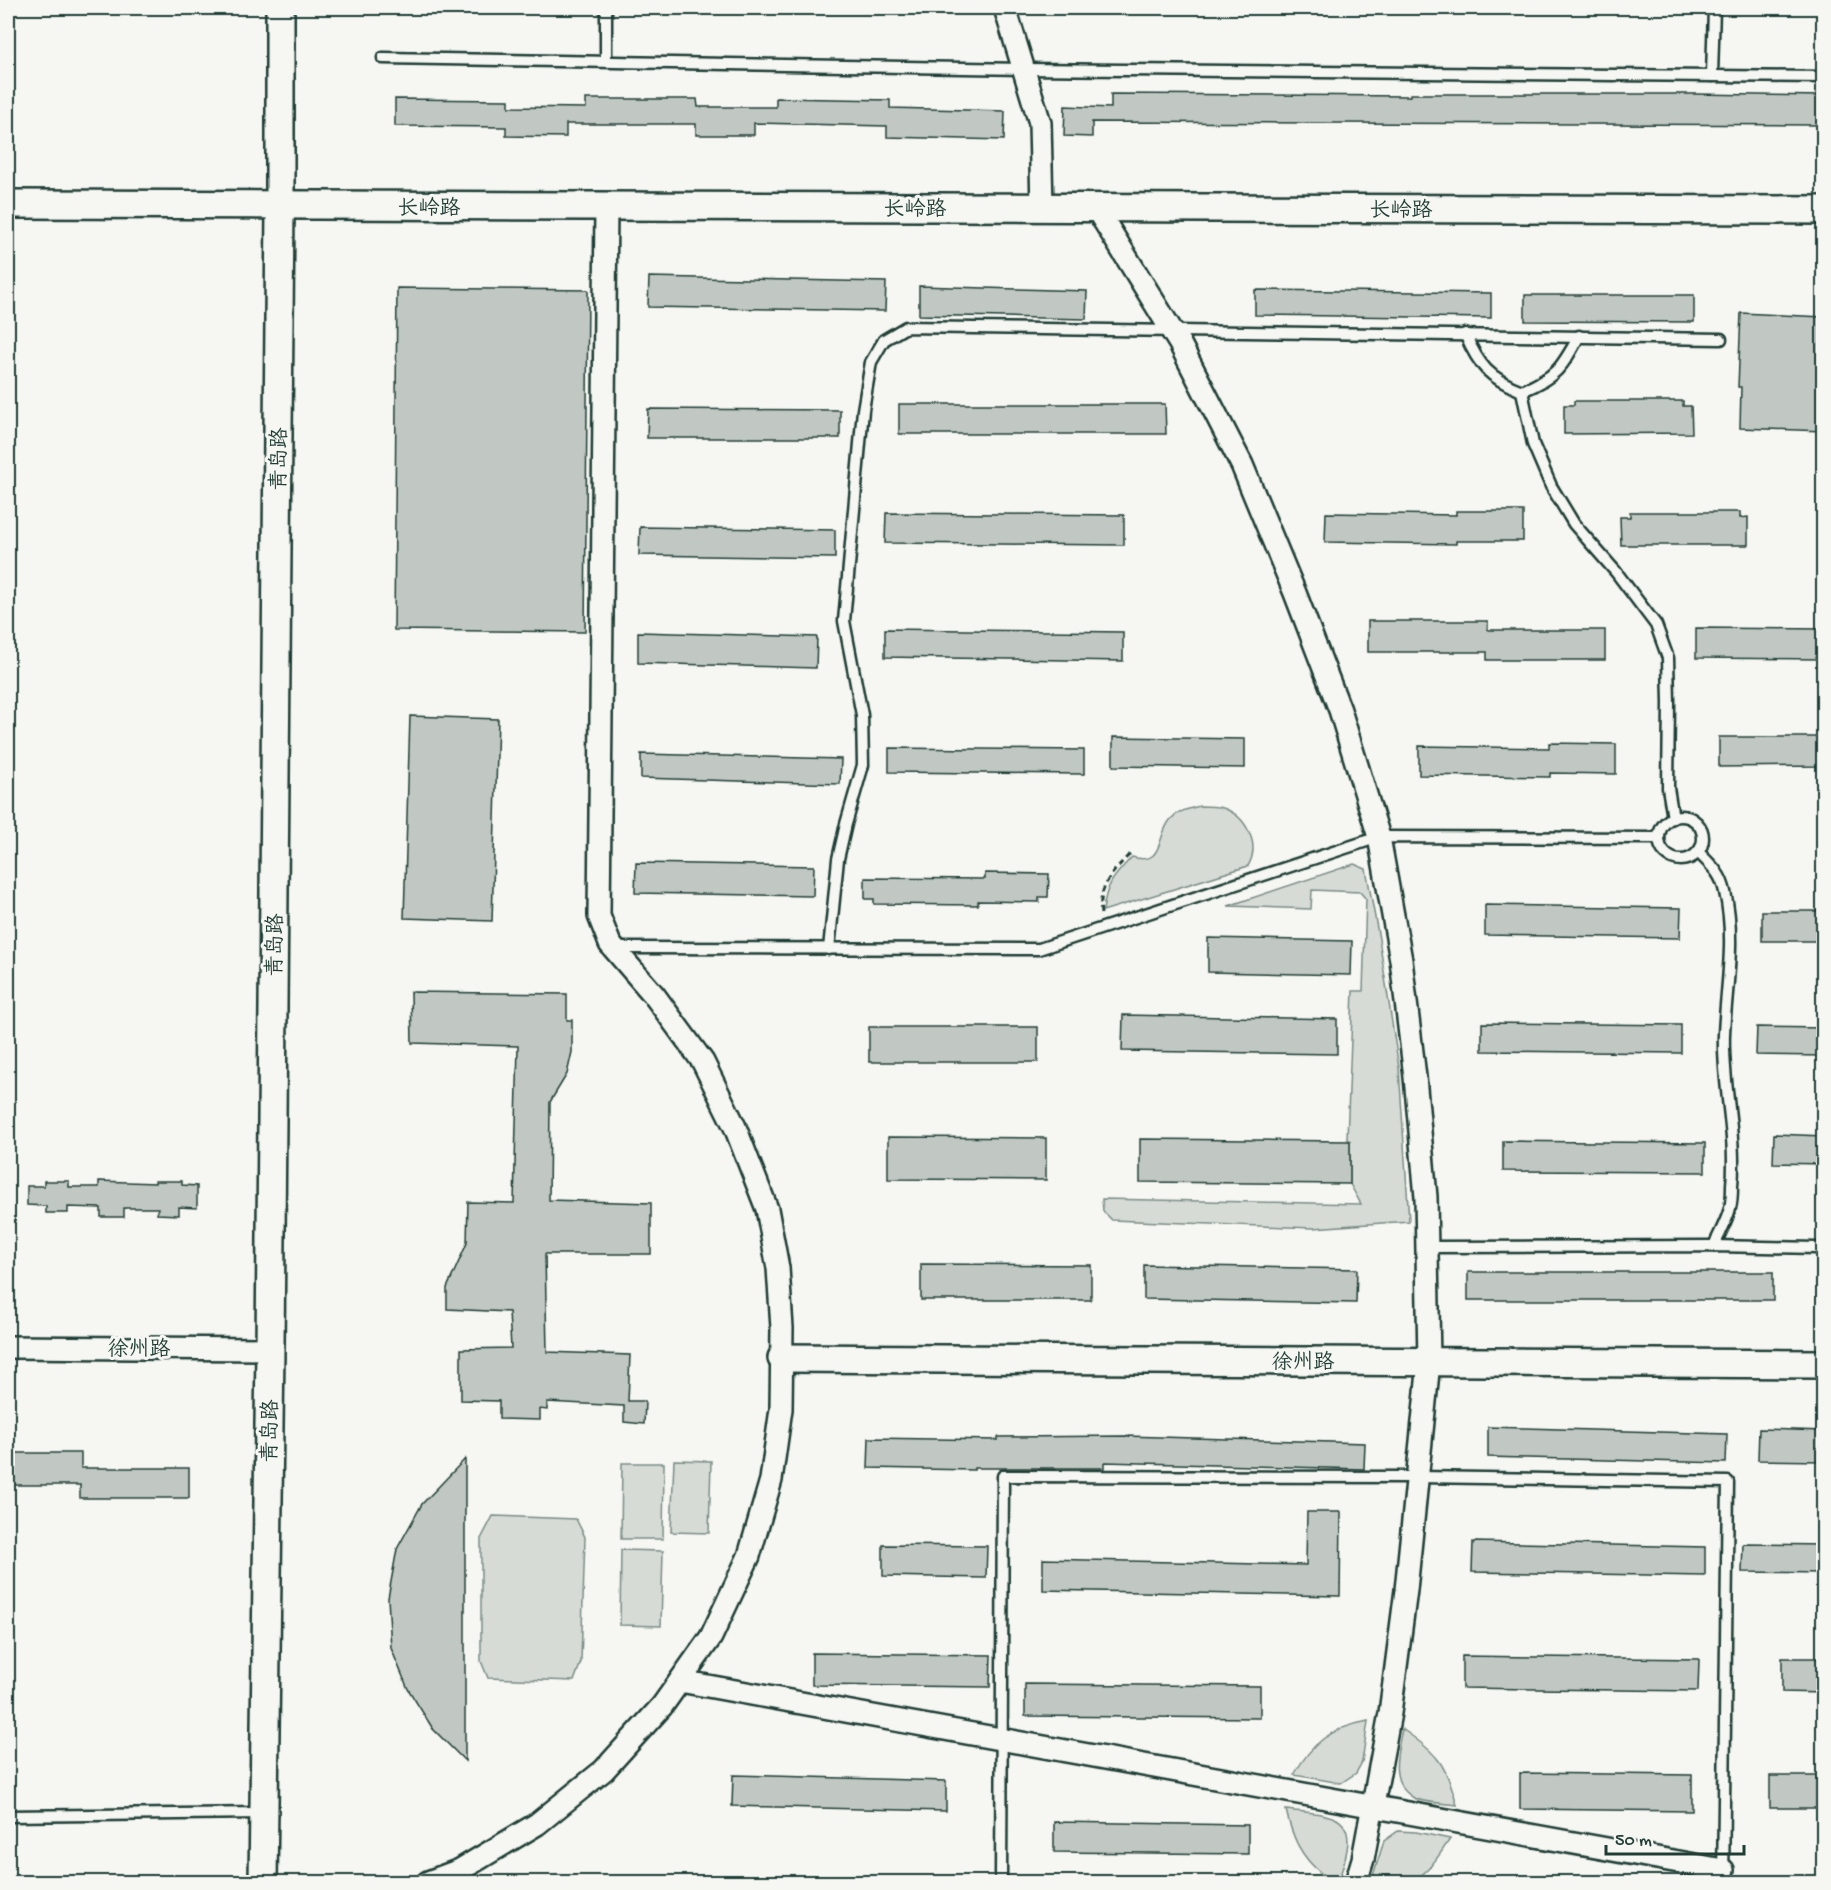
<svg xmlns="http://www.w3.org/2000/svg" width="1831" height="1890" font-family="'Gochi Hand','LXGW WenKai TC',sans-serif">
<style>
.green{fill:#d6dbd6;stroke:#7a8c85;stroke-width:1.5}
.building{fill:#c1c8c3;stroke:#1f3d34;stroke-width:1.5}
.lines{fill:none;stroke-linecap:round;stroke-linejoin:round}
.service-casing{stroke:#1f3d34;stroke-width:15}
.minor-casing{stroke:#1f3d34;stroke-width:26}
.tertiary-casing{stroke:#1f3d34;stroke-width:32}
.path{stroke:#1f3d34;stroke-width:3;stroke-dasharray:6 4.5;stroke-linecap:butt}
.service{stroke:#f6f6f2;stroke-width:10}
.minor{stroke:#f6f6f2;stroke-width:21}
.tertiary{stroke:#f6f6f2;stroke-width:27}
.labels{text-anchor:middle;stroke-width:6;stroke-linejoin:round;paint-order:stroke}
.street-label{font-size:21px;fill:#1f3d34;stroke:#f6f6f2}
</style>
<rect width="100%" height="100%" fill="#f6f6f2"/>
<filter id="ink" filterUnits="userSpaceOnUse"><feTurbulence type="fractalNoise" baseFrequency=".0167" numOctaves="2"/><feDisplacementMap in="SourceGraphic" scale="12" xChannelSelector="R" yChannelSelector="G"/><feConvolveMatrix kernelMatrix="1 2 1 2 8 2 1 2 1" color-interpolation-filters="sRGB"/></filter>
<g filter="url(#ink)">
<g class="green">
<path d="M 1200,806 C 1208,806 1215,806 1223,808 C 1246,816 1261,844 1248,866 L 1103,911 C 1106,884 1114,876 1132,857 C 1164,866 1156,838 1170,820 C 1178,811 1188,809 1200,806 Z"/>
<polygon points="1354,864 1366,869 1379,939 1399,1068 1409,1221 1313,1228 1112,1220 1103,1211 1102,1199 1361,1204 1350,1184 1350,1141 1347,1139 1353,991 1363,991 1366,899 1360,892 1312,890 1311,909 1228,906"/>
<polygon points="674,1460 711,1461 709,1533 671,1532"/>
<polygon points="622,1463 664,1463 663,1539 621,1539"/>
<polygon points="493,1516 576,1519 585,1537 581,1662 574,1681 488,1678 481,1661 481,1539"/>
<polygon points="621,1550 663,1551 661,1626 620,1625"/>
<path d="M 1368,1721 L 1362,1762 L 1356,1773 L 1341,1783 L 1294,1775 C 1312,1742 1331,1728 1368,1721 Z"/>
<path d="M 1402,1729 C 1437,1753 1446,1763 1457,1805 C 1446,1803 1423,1803 1414,1798 C 1388,1783 1397,1754 1402,1729 Z"/>
<path d="M 1286,1810 C 1300,1812 1316,1812 1329,1816 C 1361,1824 1344,1862 1338,1882 C 1330,1881 1327,1878 1321,1873 C 1300,1856 1292,1836 1286,1810 Z"/>
<path d="M 1398,1831 L 1416,1832 L 1450,1839 C 1439,1855 1426,1879 1406,1882 C 1395,1884 1382,1883 1371,1882 L 1384,1841 Z"/>
</g>
<g class="building">
<polygon points="1111,94 1410,96 1410,94 1695,94 1824,96 1824,125 1092,122 1092,137 1064,136 1065,106 1111,108"/>
<polygon points="776,98 890,100 890,108 1005,111 1004,140 887,137 887,126 754,123 754,135 696,135 696,124 566,124 566,137 506,136 506,127 395,126 395,99 509,100 509,107 586,108 586,99 697,99 698,107 776,107"/>
<polygon points="649,277 886,282 885,311 648,307"/>
<polygon points="919,286 1087,291 1086,319 919,315"/>
<polygon points="397,288 588,290 585,632 394,630"/>
<polygon points="1255,290 1491,293 1491,318 1255,315"/>
<polygon points="1525,295 1694,295 1694,322 1525,321"/>
<polygon points="1741,313 1824,317 1824,431 1740,428 1741,387 1738,387"/>
<polygon points="1574,401 1683,401 1683,406 1691,406 1692,433 1564,434 1564,405 1574,405"/>
<polygon points="899,404 1165,404 1166,434 899,434"/>
<polygon points="648,409 840,410 840,438 647,438"/>
<polygon points="1456,511 1523,511 1523,541 1456,541 1456,544 1325,542 1326,513 1456,515"/>
<polygon points="1630,512 1740,512 1740,518 1748,517 1748,545 1621,545 1620,517 1630,517"/>
<polygon points="886,513 1124,515 1124,545 885,543"/>
<polygon points="640,527 835,530 835,558 639,555"/>
<polygon points="1368,621 1488,621 1488,630 1605,630 1605,660 1487,660 1487,652 1368,652"/>
<polygon points="1696,628 1824,629 1824,659 1696,658"/>
<polygon points="885,629 1123,632 1123,661 885,657"/>
<polygon points="638,632 817,637 816,668 638,663"/>
<polygon points="410,716 498,719 492,921 404,918"/>
<polygon points="1113,737 1245,739 1245,768 1113,766"/>
<polygon points="1719,737 1824,737 1824,766 1719,767"/>
<polygon points="1549,743 1616,744 1616,774 1550,773 1550,777 1419,775 1419,746 1549,748"/>
<polygon points="889,748 1084,750 1084,774 889,772"/>
<polygon points="641,754 841,759 840,784 641,778"/>
<polygon points="636,863 814,866 813,896 635,893"/>
<polygon points="985,873 1049,874 1048,897 1039,897 1039,902 978,901 978,905 874,904 874,899 865,899 865,878 985,879"/>
<polygon points="1485,905 1681,908 1680,938 1485,935"/>
<rect x="1762" y="911" width="62" height="30"/>
<polygon points="1208,938 1352,941 1351,975 1208,972"/>
<polygon points="411,992 567,994 567,1020 572,1020 572,1052 567,1074 550,1102 549,1200 651,1203 651,1254 545,1254 547,1352 630,1355 628,1401 645,1401 644,1424 624,1422 624,1406 547,1402 547,1410 540,1409 540,1420 499,1419 499,1401 461,1400 461,1349 511,1348 509,1312 447,1309 447,1288 467,1243 468,1202 514,1203 518,1046 412,1043"/>
<polygon points="1123,1015 1337,1019 1337,1054 1122,1051"/>
<polygon points="1482,1023 1681,1025 1681,1053 1482,1051"/>
<rect x="869" y="1027" width="169" height="35"/>
<polygon points="1757,1027 1824,1028 1824,1056 1756,1055"/>
<polygon points="1774,1134 1824,1136 1824,1164 1773,1163"/>
<polygon points="888,1137 1046,1138 1046,1180 888,1179"/>
<polygon points="1140,1139 1350,1141 1350,1184 1140,1182"/>
<polygon points="1503,1141 1705,1143 1705,1172 1503,1171"/>
<polygon points="44,1181 69,1181 69,1187 99,1187 99,1181 155,1183 155,1181 182,1181 182,1185 197,1186 197,1208 179,1207 179,1215 157,1214 158,1208 124,1208 124,1217 101,1217 101,1208 68,1207 68,1213 46,1213 46,1206 27,1205 27,1186 44,1186"/>
<polygon points="921,1264 1091,1265 1091,1300 921,1300"/>
<polygon points="1144,1265 1357,1269 1356,1303 1144,1299"/>
<rect x="1468" y="1272" width="305" height="28"/>
<polygon points="1488,1427 1727,1434 1726,1463 1488,1457"/>
<polygon points="1759,1429 1824,1431 1824,1461 1758,1460"/>
<polygon points="1125,1436 1365,1443 1364,1469 1105,1462 1105,1468 974,1468 974,1470 868,1468 869,1438 998,1440 998,1437"/>
<polygon points="8,1453 81,1453 81,1468 189,1468 189,1498 80,1498 80,1485 8,1485"/>
<polygon points="465,1459 465,1761 433,1729 408,1689 391,1648 388,1598 397,1549 422,1504"/>
<polygon points="1307,1512 1341,1512 1340,1596 1043,1590 1043,1559 1306,1565"/>
<polygon points="1473,1542 1705,1547 1705,1576 1472,1572"/>
<polygon points="1743,1544 1824,1545 1824,1573 1742,1572"/>
<polygon points="883,1545 987,1546 986,1578 883,1576"/>
<polygon points="812,1653 991,1655 990,1687 812,1685"/>
<polygon points="1462,1656 1699,1659 1698,1691 1462,1688"/>
<polygon points="1782,1658 1824,1658 1824,1693 1782,1692"/>
<polygon points="1025,1684 1260,1686 1260,1718 1025,1716"/>
<polygon points="1520,1773 1692,1775 1692,1811 1520,1809"/>
<polygon points="733,1775 946,1781 946,1811 732,1806"/>
<rect x="1770" y="1776" width="54" height="32"/>
<polygon points="1054,1822 1248,1825 1248,1854 1054,1852"/>
</g>
<g class="lines">
<g class="service-casing">
<g id="service">
<polyline points="606,8 606,61"/>
<polyline points="383,58 1024,69 1824,77"/>
<polyline points="1712,76 1714,8"/>
<path d="M 1465,334 C 1479,366 1489,378 1522,391 C 1557,377 1562,367 1579,336"/>
<polyline points="1522,391 1533,444 1551,486 1574,524 1616,572 1656,625 1668,658 1669,703 1668,788 1673,818"/>
<circle cx="1681" cy="838" r="22"/>
<path d="M 1698,852 C 1711,865 1721,873 1725,892 C 1736,939 1726,987 1724,1034 C 1722,1085 1737,1134 1732,1185 C 1732,1192 1732,1201 1730,1208 C 1727,1221 1719,1234 1714,1246"/>
<polyline points="614,948 1039,949 1379,837 1659,838"/>
<polyline points="829,949 838,859 846,824 863,765 862,715 844,621 863,410 871,362 884,340 906,327 1721,339"/>
<polyline points="1427,1247 1714,1246 1816,1248"/>
<polyline points="8,1816 263,1813"/>
<polyline points="1001,1882 1003,1476 1418,1477 1728,1482 1723,1882"/>
</g>
</g>
<g class="minor-casing">
<g id="minor">
<polyline points="1005,8 1040,123 1042,208"/>
<polyline points="1096,208 1180,344 1242,465 1295,593 1340,710 1379,837 1401,960 1415,1077 1426,1197 1429,1362 1406,1590 1390,1713 1363,1859 1356,1882"/>
<polyline points="8,1347 270,1349"/>
<polyline points="680,1681 1723,1870"/>
<polyline points="428,1882 460,1870 537,1824 604,1770 662,1706 711,1637 749,1556 771,1480 781,1409 782,1328 778,1268 767,1209 735,1127 703,1062 654,995 610,944 599,916 606,207"/>
</g>
</g>
<g class="tertiary-casing">
<g id="tertiary">
<polyline points="8,204 1824,210"/>
<polyline points="782,1358 1824,1364"/>
<polyline points="263,1882 270,1349 280,206 280,8"/>
</g>
</g>
<path class="path" d="M 1101,914 C 1098,887 1112,872 1130,854"/>
<use href="#service" class="service"/>
<use href="#minor" class="minor"/>
<use href="#tertiary" class="tertiary"/>
</g>
</g>
<g class="labels">
<g class="street-label">
<text x="429" y="214">长岭路</text>
<text x="915" y="215">长岭路</text>
<text x="1401" y="216">长岭路</text>
<text transform="translate(278 459) rotate(-89)" y="7">青岛路</text>
<text transform="translate(274 945) rotate(-89)" y="7">青岛路</text>
<text x="139" y="1355">徐州路</text>
<text x="1303" y="1368">徐州路</text>
<text transform="translate(269 1431) rotate(-89)" y="7">青岛路</text>
</g>
</g>
<rect width="1831" height="1890" fill="none" stroke="#f6f6f2" stroke-width="30"/>
<rect x="15" y="15" width="1801" height="1860" fill="none" stroke="#1f3d34" stroke-width="2" filter="url(#ink)"/>
<path d="M1606 1845v9h138v-9" fill="none" stroke="#1f3d34" stroke-width="3"/>
<text x="1615" y="1845" font-size="18" fill="#1f3d34" stroke="#f6f6f2" stroke-width="4.5" paint-order="stroke">50 m</text>
</svg>
